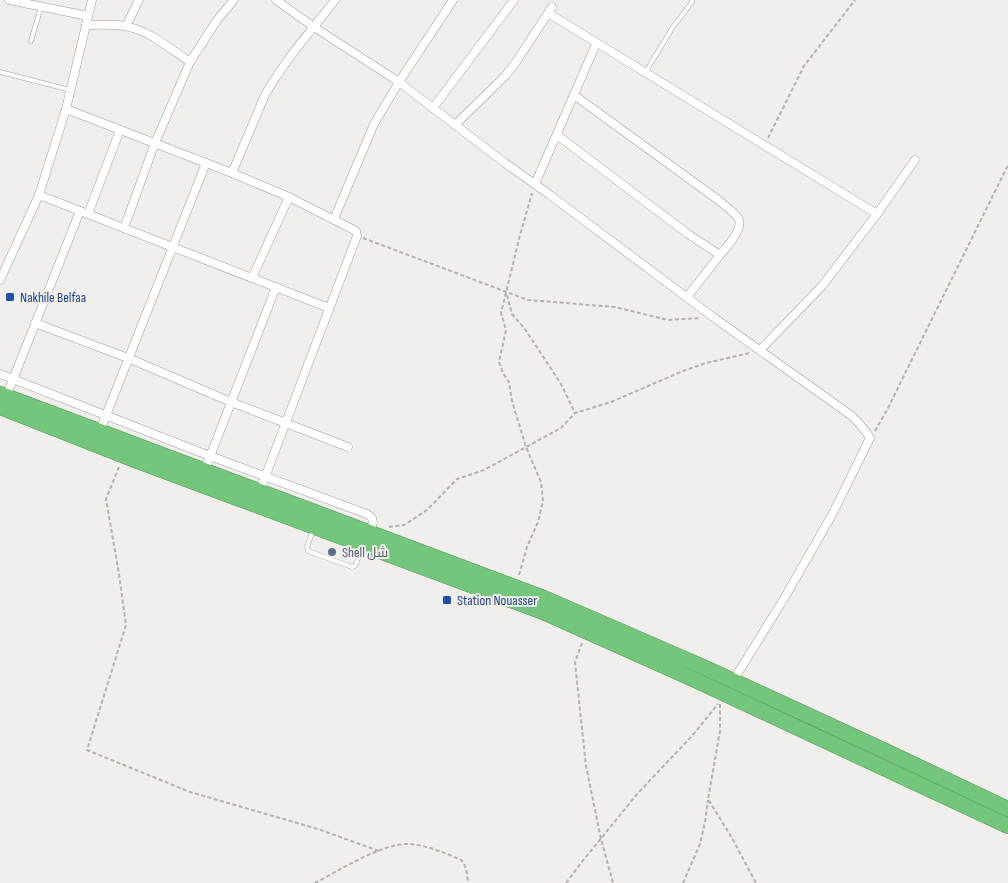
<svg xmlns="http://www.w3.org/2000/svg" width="1008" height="883" font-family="'Sofia Sans Condensed',Cairo,sans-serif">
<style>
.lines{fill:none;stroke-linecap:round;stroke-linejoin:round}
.lane-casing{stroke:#a09c9a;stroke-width:5}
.street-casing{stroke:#a09c9a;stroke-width:9}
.highway-casing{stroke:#5b9260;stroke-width:16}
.path{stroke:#b4b0ae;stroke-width:2;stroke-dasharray:4 2.5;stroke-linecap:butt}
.lane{stroke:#fff;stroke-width:4}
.street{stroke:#fff;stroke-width:8}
.highway{stroke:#72c77b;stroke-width:15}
.transit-dot{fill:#1a4fb4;stroke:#f2eeeb;stroke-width:2}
.service-dot{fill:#5c6f8a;stroke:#f2eeeb;stroke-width:2}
.labels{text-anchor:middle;stroke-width:4;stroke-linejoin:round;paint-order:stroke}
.transit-label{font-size:14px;fill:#164399;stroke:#f2eeeb;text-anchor:start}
.service-label{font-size:14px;fill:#4e5e75;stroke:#f2eeeb;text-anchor:start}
</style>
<rect width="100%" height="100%" fill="#f2eeeb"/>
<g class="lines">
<g class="lane-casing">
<g id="lane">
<polyline points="31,41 41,7"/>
<polyline points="0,72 70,90"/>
<polyline points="645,73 673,27 692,2 692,0"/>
<polyline points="313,530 307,547 308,551 352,567 355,566 362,549"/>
</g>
</g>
<g class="street-casing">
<g id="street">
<polyline points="9,0 88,16"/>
<path d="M 276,0 L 314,27 L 399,82 L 505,163 L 550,195 L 713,317 L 852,416 C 859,423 865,429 870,438 L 833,513 L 785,597 L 733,681"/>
<polyline points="548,13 877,214"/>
<path d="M 86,25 C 101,25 119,23 133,28 C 153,34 172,50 190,62"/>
<polyline points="126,26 139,0"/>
<polyline points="433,108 514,0"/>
<polyline points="66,109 232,173 289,197 356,231 357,236 259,493"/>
<polyline points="455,125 506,75 516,62 552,7"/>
<path d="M 557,135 L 688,234 L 720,255 C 726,248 745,228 738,218 C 734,212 726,207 721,202 L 574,95"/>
<path d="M 232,173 L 265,95 C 284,61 311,31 335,0"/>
<polyline points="535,184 596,44"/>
<polyline points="39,195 329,308"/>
<polyline points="88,214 120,130"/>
<polyline points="334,219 374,124 399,82 453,0"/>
<polyline points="124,228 155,143 190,62 217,20 234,0"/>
<polyline points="252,278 289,197"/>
<polyline points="0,280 39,195 66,109 92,0"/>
<polyline points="687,297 720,255"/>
<polyline points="35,323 128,358 231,402 348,447"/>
<polyline points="760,350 822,286 877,214 915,160"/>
<polyline points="0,374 210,456 367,514 372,518 373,523 369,533"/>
<polyline points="6,397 80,211"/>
<polyline points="99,433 206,163"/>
<polyline points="204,472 276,287"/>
</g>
</g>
<g class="highway-casing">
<g id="highway">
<polyline points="0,394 544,598 701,666 879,748 1008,809"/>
<polyline points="0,407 135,460 543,612 693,679 1008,826"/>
</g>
</g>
<g class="path">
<polyline points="768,138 804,66 855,0"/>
<polyline points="363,238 528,300 615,307 668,320 701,318"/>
<polyline points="507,295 512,314 525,329 561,384 575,413"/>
<polyline points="875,431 887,410 1008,165"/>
<polyline points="119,467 106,499 119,574 126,625 87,750 190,792 318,829 379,851"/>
<polyline points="389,527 404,525 427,510 457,479 484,470 561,428 575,413 611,402 683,371 706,363 750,353"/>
<polyline points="519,575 527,547 538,522 543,501 541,482 526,447 512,401 509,382 503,373 499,362 506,330 501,313 519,239 532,193"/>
<polyline points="582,643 575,662 580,710 586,766 601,839 613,883"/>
<polyline points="720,704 720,731 708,799 732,838 756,883"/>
<path d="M 315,883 C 340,870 382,843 409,844 C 426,845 446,853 461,860 C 467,866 467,875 468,883"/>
<polyline points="566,883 581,863 638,793 692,736 718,704"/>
<polyline points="683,883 700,844 705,822 708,800"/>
</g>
<use href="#lane" class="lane"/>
<use href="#street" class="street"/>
<use href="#highway" class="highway"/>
</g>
<g class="transit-dot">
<rect x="5" y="292" width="10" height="10" rx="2.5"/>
<rect x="442" y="595" width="10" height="10" rx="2.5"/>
</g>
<circle class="service-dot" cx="332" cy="552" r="5"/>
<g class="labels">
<g class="transit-label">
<text x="20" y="302">Nakhile Belfaa</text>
<text x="457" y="605">Station Nouasser</text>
</g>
<g class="service-label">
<text x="342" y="557">Shell شل</text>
</g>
</g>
</svg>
